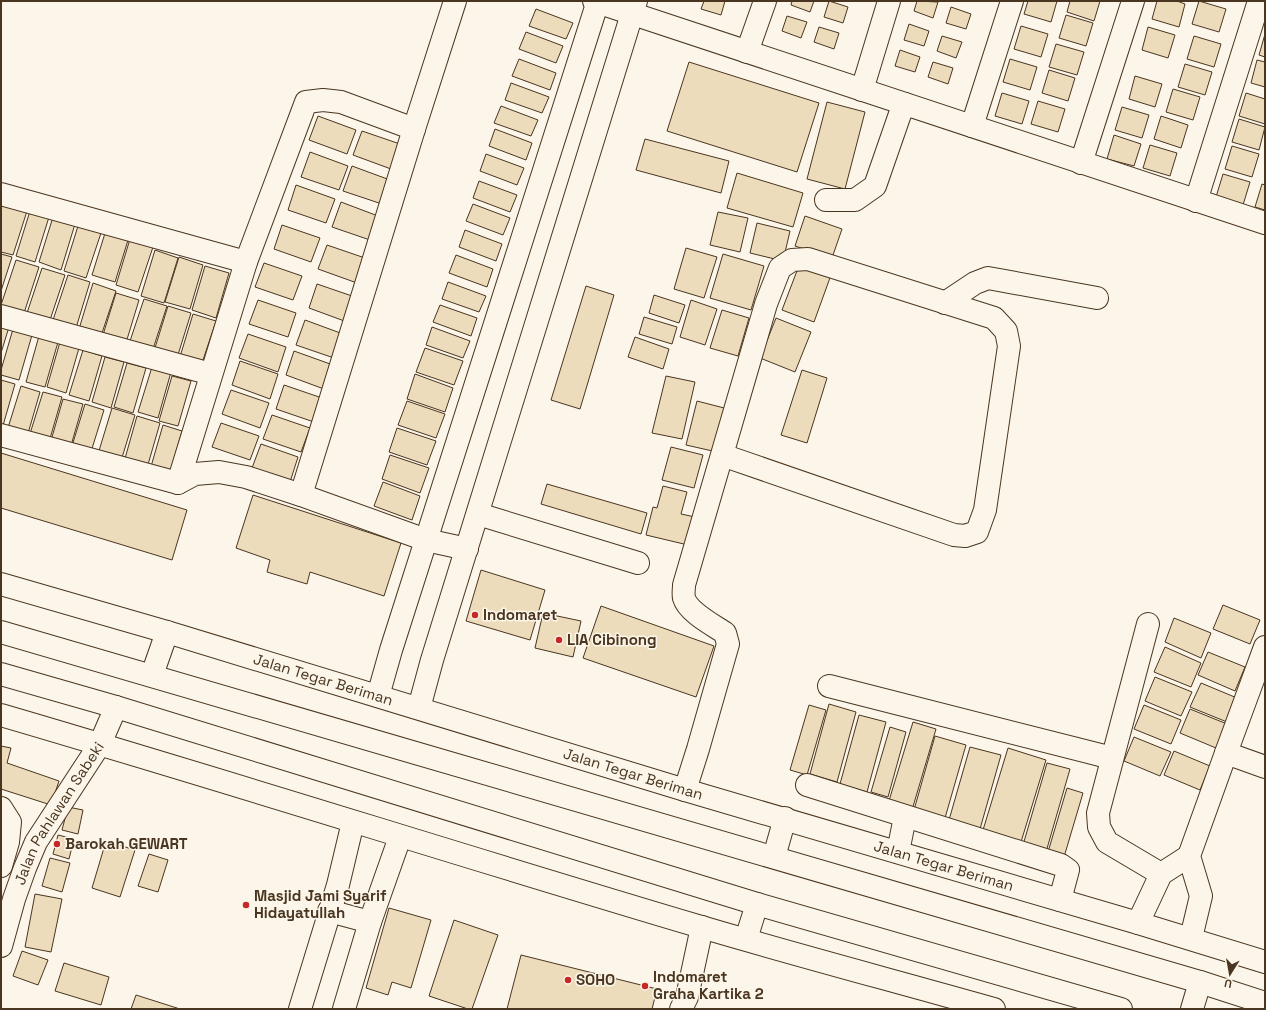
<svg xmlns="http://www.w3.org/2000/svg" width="1266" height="1010" font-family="'Space Grotesk',sans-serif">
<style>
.building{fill:#ecdcbc;stroke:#4a3520}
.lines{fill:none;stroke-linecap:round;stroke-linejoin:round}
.minor-casing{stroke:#4a3520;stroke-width:24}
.primary-casing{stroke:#4a3520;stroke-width:24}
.minor{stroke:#fbf6e9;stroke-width:22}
.primary{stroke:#fbf6e9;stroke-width:22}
.poi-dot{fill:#c62828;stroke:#fbf6e9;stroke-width:1.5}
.labels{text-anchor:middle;stroke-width:3;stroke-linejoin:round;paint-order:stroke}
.poi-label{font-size:15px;font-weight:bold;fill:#4a3520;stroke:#fbf6e9;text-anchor:start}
.street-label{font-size:15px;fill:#4a3520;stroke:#fbf6e9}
</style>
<rect width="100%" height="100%" fill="#fbf6e9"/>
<g class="building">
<polygon points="704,1 725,1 721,15 701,9"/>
<polygon points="792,1 814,1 810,12 791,5"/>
<polygon points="829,1 848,7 843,23 824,17"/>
<polygon points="917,1 938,2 933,18 914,11"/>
<polygon points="1028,1 1057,1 1051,22 1024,14"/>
<polygon points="1070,1 1100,1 1094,21 1067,12"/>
<polygon points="1157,1 1177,1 1185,4 1179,27 1152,19"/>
<polygon points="1199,1 1226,9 1219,32 1192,24"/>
<polygon points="951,7 971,14 966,29 946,23"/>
<polygon points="536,9 573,23 566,39 529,26"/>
<polygon points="1066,15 1093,23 1086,46 1059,38"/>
<polygon points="787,16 807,22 801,38 782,31"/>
<polygon points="909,24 929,31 924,46 904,40"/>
<polygon points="1021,26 1048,34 1041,57 1014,49"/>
<polygon points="819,27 839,33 834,49 814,42"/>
<polygon points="1148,27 1175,35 1168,58 1142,50"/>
<polygon points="526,32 563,46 556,63 519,49"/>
<polygon points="1265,34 1265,57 1259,55"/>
<polygon points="942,36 962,42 956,58 937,51"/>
<polygon points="1194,36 1221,44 1214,67 1187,59"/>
<polygon points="1056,44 1084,52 1077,75 1049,67"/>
<polygon points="900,50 920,57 915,72 895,66"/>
<polygon points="519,59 556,73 550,90 512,76"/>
<polygon points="1010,59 1037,67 1030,90 1003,82"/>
<polygon points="1257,60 1265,62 1265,87 1251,83"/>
<polygon points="689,62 819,103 797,172 667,131"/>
<polygon points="933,62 953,68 948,84 928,77"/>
<polygon points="1185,64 1212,72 1205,95 1178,87"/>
<polygon points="1049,70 1075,78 1068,101 1042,93"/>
<polygon points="1135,76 1162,84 1155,107 1129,99"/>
<polygon points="511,83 549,97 542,113 505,100"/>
<polygon points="1173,89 1200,97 1193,120 1166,112"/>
<polygon points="1002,93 1029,101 1022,124 995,116"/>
<polygon points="1246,93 1265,99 1265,124 1239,116"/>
<polygon points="1038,101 1065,109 1058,132 1031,124"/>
<polygon points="827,102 865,112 845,189 807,179"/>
<polygon points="501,106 538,120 531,136 494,123"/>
<polygon points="1122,107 1149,115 1142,138 1115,130"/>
<polygon points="318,116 356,130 347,154 309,140"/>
<polygon points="1161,116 1188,125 1181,148 1154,139"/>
<polygon points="1239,119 1265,127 1259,150 1232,142"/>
<polygon points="495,129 532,143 526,160 489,146"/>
<polygon points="362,131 400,144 391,169 353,155"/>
<polygon points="1114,135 1141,144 1134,166 1107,159"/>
<polygon points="645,139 729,161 721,193 636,170"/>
<polygon points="1150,145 1177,153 1170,176 1143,168"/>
<polygon points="1232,146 1259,154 1252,177 1225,169"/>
<polygon points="310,152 348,166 339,190 301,177"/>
<polygon points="486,154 524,168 517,185 480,171"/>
<polygon points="352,166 390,180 382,204 343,191"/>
<polygon points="737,173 803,193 793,227 727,208"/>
<polygon points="1223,174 1250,182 1243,205 1216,197"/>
<polygon points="479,181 517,195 510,212 473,198"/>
<polygon points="1262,184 1265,185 1265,210 1255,207"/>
<polygon points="296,185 335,199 326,223 288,210"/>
<polygon points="341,202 378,216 370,240 332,227"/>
<polygon points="3,203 27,211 13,255 1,252 1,208"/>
<polygon points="473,204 510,218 503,235 466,221"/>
<polygon points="30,211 49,217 35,262 16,256"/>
<polygon points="718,212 748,218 740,252 710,245"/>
<polygon points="805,216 842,229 832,258 795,246"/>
<polygon points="53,217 75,224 61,270 39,262"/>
<polygon points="757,223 790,231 783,261 750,253"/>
<polygon points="282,225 320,238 311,262 274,249"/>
<polygon points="78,226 101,233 86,278 64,271"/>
<polygon points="106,230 129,237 115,282 92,275"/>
<polygon points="465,230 502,244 496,261 459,247"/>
<polygon points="130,239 153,247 138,292 116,285"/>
<polygon points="327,245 365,258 357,283 318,269"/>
<polygon points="686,248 717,257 704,298 674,289"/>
<polygon points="155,250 178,258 164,303 141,296"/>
<polygon points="1,254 12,257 1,291"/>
<polygon points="723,254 764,266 751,310 710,298"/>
<polygon points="456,255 493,269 487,287 449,273"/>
<polygon points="179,257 203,265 190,309 165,302"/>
<polygon points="16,260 39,267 24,313 1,305"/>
<polygon points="264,263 302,276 293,300 255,287"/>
<polygon points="800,263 831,275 814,322 782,310"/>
<polygon points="205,266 229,273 216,318 192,310"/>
<polygon points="42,268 65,275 50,320 27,313"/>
<polygon points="68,275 90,282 76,328 53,320"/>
<polygon points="448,282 486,296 479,312 442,299"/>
<polygon points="93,283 116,291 101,336 79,329"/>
<polygon points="317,284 355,297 347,322 309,308"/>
<polygon points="586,286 614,295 580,409 551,400"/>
<polygon points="116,293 139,300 125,346 102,338"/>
<polygon points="654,295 685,305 679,323 649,313"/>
<polygon points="144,299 167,306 152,352 129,344"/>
<polygon points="258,300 296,313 288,337 249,324"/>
<polygon points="691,300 717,309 705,345 680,337"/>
<polygon points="440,305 477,318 471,336 433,322"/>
<polygon points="168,306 191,313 177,358 154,351"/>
<polygon points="722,310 749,318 738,356 710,348"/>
<polygon points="193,314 216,321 201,366 179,360"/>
<polygon points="644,317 677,327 672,344 639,334"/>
<polygon points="776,318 811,332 795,372 760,358"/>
<polygon points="305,320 343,334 334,358 296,345"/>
<polygon points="1,325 9,327 1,353"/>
<polygon points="432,327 470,341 463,358 426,345"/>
<polygon points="13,329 32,335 19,380 1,375 1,370"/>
<polygon points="248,334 286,347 278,372 239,358"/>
<polygon points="39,336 58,342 45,387 26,382"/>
<polygon points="635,337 669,349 663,369 628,357"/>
<polygon points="60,342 79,348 66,393 47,387"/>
<polygon points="425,348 463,361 454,385 416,372"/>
<polygon points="83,350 102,356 89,401 69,395"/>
<polygon points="294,351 333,365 324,389 286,375"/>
<polygon points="105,357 124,362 111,408 92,402"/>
<polygon points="240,361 278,374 270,399 232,385"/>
<polygon points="127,363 146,368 133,413 114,407"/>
<polygon points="152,367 171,372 158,418 138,412"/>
<polygon points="802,370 827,378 807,443 781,435"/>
<polygon points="415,374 453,388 445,412 407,399"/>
<polygon points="172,376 191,381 178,426 159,421"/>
<polygon points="666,376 695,382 682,439 652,433"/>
<polygon points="1,380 15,384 2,429 1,429"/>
<polygon points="284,385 322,398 314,422 276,409"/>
<polygon points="21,386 40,392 27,437 7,431"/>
<polygon points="231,390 269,403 260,428 222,414"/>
<polygon points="43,392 62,397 49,442 29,437"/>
<polygon points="63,399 83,404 70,449 50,444"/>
<polygon points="407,401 445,414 436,438 398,425"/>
<polygon points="697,401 728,409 717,452 686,445"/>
<polygon points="85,404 104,410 90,455 71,449"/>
<polygon points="112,408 135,415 121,461 98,454"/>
<polygon points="272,415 310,428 301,452 263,439"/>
<polygon points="137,416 160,423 147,468 124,462"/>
<polygon points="221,423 259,436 250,460 212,447"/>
<polygon points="163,425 182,431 169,476 150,470"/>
<polygon points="397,428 436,441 427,465 389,452"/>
<polygon points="261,444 298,457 290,482 252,468"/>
<polygon points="671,447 703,455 694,488 662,480"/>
<polygon points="1,453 187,510 172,560 1,508"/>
<polygon points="390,455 429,468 420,493 382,479"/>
<polygon points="383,482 420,496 412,520 374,506"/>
<polygon points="547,484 647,513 641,534 541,504"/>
<polygon points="663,486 687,492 681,514 695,517 688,545 646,535 653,507 657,508"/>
<polygon points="253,495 401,543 384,596 310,572 307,584 267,572 270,560 236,548"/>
<polygon points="481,570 545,590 530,640 466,621"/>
<polygon points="1223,605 1260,620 1250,644 1213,629"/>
<polygon points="601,606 714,646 696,697 583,658"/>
<polygon points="543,613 581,621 573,657 535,648"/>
<polygon points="1174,618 1211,633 1201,658 1165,642"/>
<polygon points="1165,647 1201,663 1191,687 1154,672"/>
<polygon points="1208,652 1245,667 1235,691 1198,675"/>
<polygon points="1155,677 1192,692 1181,716 1145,701"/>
<polygon points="1201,683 1237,698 1227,722 1190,707"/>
<polygon points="829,704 856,712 837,782 810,774"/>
<polygon points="809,705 826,710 807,775 790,770"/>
<polygon points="1144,705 1181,720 1171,744 1134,729"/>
<polygon points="1190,709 1227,724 1216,748 1180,733"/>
<polygon points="859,715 886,722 867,792 840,784"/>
<polygon points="913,722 936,729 912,810 888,804"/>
<polygon points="890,727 906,732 888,797 871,792"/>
<polygon points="935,736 966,745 945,818 914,810"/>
<polygon points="1134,737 1171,752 1160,776 1124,761"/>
<polygon points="1,746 11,748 7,763 59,781 51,805 1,789"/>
<polygon points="970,747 1001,755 980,829 949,820"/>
<polygon points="1008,748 1046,760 1021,842 983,830"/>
<polygon points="1174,751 1210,766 1200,790 1164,775"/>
<polygon points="1047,763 1070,769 1046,852 1023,845"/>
<polygon points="1067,788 1083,793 1064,857 1048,852"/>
<polygon points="68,807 83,810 78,834 62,830"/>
<polygon points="58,835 74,839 69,859 53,854"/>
<polygon points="106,841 135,850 120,897 92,888"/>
<polygon points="149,854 168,860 158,892 138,886"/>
<polygon points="50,858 70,863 62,892 42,886"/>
<polygon points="35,894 62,899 51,952 25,947"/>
<polygon points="389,908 431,920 411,988 392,982 388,995 366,988"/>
<polygon points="454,920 498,935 472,1009 468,1009 429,996"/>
<polygon points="22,951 48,960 38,985 13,976"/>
<polygon points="521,955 657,989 652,1009 507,1009"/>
<polygon points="64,963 109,977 101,1005 55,991"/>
<polygon points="136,995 180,1009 131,1009"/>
</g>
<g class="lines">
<g class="minor-casing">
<g id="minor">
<polyline points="594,1 1265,223"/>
<polyline points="747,52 765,1"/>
<polyline points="862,90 889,1"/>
<polyline points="972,126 1012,1"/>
<polyline points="1081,163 1133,1"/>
<polyline points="1,194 246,262"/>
<polyline points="826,200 855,200 875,186 900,114 905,104"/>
<polyline points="1196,201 1259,1"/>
<polyline points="945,303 975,283 988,278 1097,298"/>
<polyline points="1,316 211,374"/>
<polyline points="1,435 178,483 195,474 219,472 246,477 301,495 426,540 467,549"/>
<polyline points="178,483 246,262 306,102 323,100 341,102 414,129"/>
<polyline points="301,495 414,129 455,1"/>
<polyline points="478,514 638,563"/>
<polyline points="1148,624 1098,813 1099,827 1107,842 1161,874"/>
<polyline points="829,686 1112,758"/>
<polyline points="378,696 391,650 598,1"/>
<polyline points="419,708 432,660 636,1"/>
<polyline points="1226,753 1265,767"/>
<polyline points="807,785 1061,865 1068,870 1060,900"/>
<path d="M 685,790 L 698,749 L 728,644 L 725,633 C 713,625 688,612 684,598 C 683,594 684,589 684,585 L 766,304 L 780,268 L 792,260 L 808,259 L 994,318 L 1006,331 L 1009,346 L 985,510 L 977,532 L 965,536 L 954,535 L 722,455"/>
<polyline points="1,808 10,822 8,842 1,866"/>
<polyline points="898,852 905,817"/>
<polyline points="329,911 370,922"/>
<polyline points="1138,923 1161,874 1189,856"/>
<polyline points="1191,938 1201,896 1189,856 1226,753 1265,647"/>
<path id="s1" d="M 1,946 L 14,899 L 25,868 L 36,842 L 100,744 L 116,707"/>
<polyline points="300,1009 338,885 353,822"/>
<polyline points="344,1009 370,922 400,837"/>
<polyline points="681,1009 687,997 702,927"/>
</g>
</g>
<g class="primary-casing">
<g id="primary">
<path id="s2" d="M 1,584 L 167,632 L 685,790 L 1138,923 L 1265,962"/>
<polyline points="1,632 1200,982 1265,1003"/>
<polyline points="1,674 116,707 757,904 1121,1009"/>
<polyline points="152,675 167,632"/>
<path d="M 1,715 C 234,783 465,857 698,926 C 796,955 895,981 994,1009"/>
<polyline points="774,857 785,818"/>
<polyline points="746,939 757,904"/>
<polyline points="1192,1009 1200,982"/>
</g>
</g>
<use href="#minor" class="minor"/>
<use href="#primary" class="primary"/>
</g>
<g class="poi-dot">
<circle cx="475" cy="615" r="4"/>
<circle cx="559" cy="640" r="4"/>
<circle cx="57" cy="844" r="4"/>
<circle cx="246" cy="905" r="4"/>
<circle cx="568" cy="980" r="4"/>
<circle cx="645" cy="986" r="4"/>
</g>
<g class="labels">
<g class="poi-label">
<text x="483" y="620">Indomaret</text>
<text x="567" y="645">LIA Cibinong</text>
<text x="65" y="849">Barokah GEWART</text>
<text x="254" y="901">Masjid Jami Syarif<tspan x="254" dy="17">Hidayatullah</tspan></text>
<text x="653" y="982">Indomaret<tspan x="653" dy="17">Graha Kartika 2</tspan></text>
<text x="576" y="985">SOHO</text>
</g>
<g class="street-label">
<text dy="5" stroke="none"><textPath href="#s2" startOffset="336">Jalan Tegar Beriman</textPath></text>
<text dy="5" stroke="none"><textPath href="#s2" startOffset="660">Jalan Tegar Beriman</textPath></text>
<text dy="5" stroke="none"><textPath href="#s1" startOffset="146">Jalan Pahlawan Sabeki</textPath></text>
<text dy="5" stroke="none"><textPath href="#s2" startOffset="984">Jalan Tegar Beriman</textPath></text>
</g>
</g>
<rect width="1266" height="1010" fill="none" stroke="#4a3520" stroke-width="4"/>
<g transform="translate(1230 974) rotate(191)" stroke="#fbf6e9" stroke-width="3" paint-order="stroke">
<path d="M0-3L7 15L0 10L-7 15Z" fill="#4a3520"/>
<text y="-6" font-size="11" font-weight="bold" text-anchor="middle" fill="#4a3520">U</text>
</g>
</svg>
